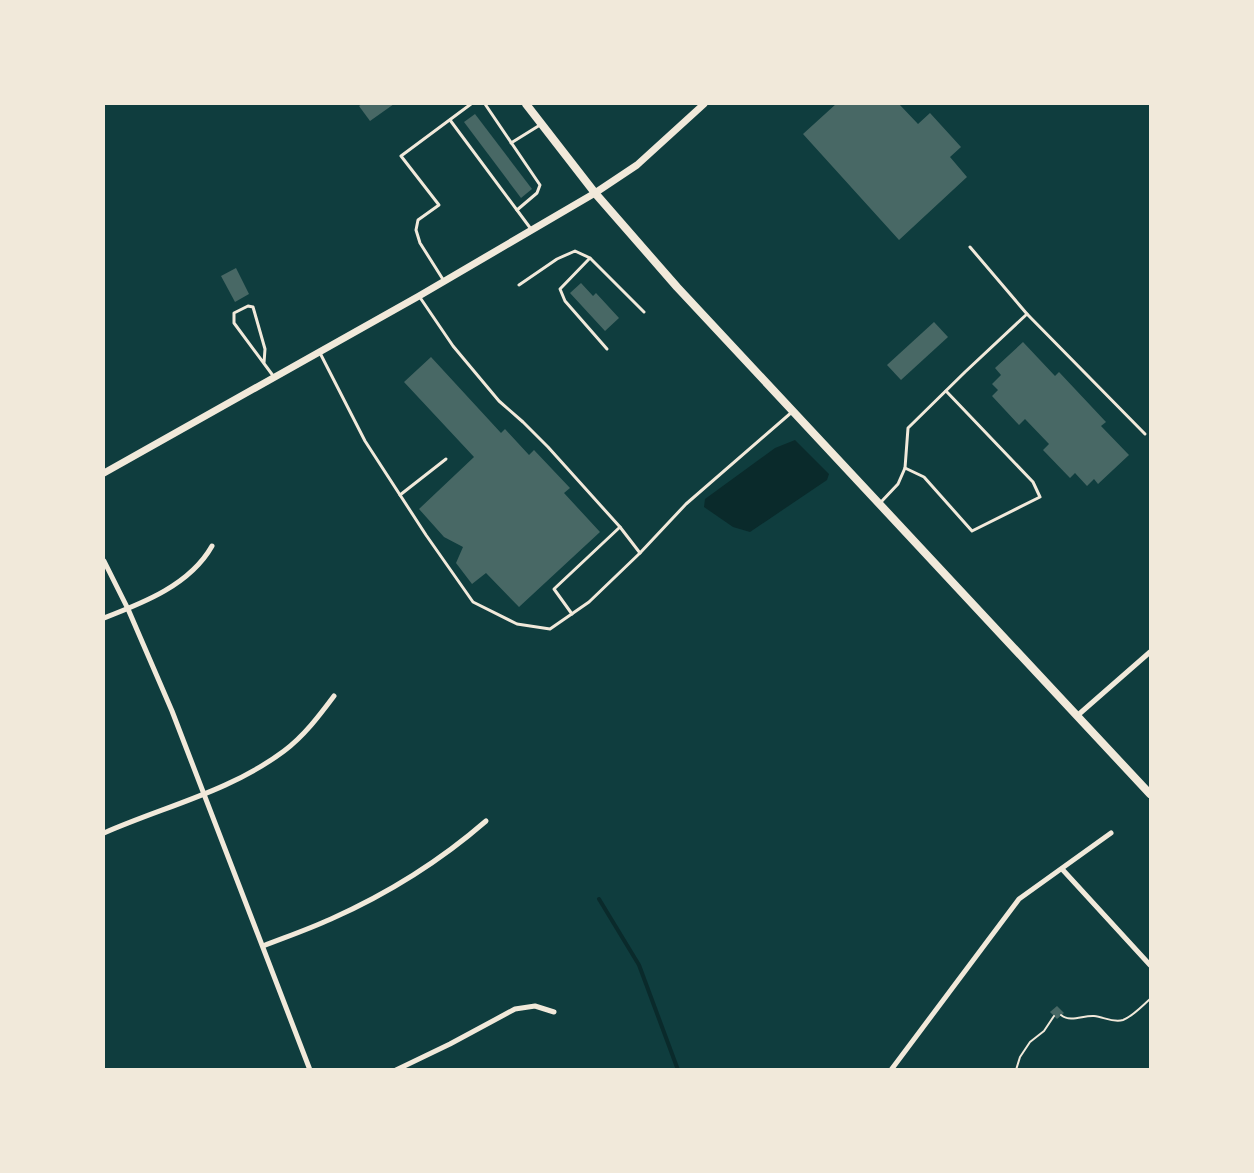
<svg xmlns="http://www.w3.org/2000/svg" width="1254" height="1173" font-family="'PT Sans',sans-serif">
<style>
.water{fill:#0a2a2b}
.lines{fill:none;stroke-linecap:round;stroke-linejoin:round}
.stream{stroke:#0a2a2b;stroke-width:4}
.building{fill:#486865}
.path{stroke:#f1e9da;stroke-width:2}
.service{stroke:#f1e9da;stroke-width:3}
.minor{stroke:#f1e9da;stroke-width:5}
.tertiary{stroke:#f1e9da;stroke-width:7}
.secondary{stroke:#f1e9da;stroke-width:8}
</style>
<rect width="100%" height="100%" fill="#0f3d3e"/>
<polygon class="water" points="795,440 829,474 827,480 750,532 733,527 704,507 705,499 775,448"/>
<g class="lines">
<polyline class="stream" points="599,899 639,965 678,1070"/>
</g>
<g class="building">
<polygon points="362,104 394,104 370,121 359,106"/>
<polygon points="836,104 899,104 918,124 930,113 961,147 950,157 967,177 899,240 803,134"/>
<polygon points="475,114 532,189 521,198 464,122"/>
<polygon points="236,268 249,294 235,302 221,276"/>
<polygon points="581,283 593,296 596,293 619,318 605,331 570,293"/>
<polygon points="934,322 948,337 901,380 887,365"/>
<polygon points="1023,342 1055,376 1059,372 1106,422 1101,426 1129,455 1098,484 1094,479 1087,486 1075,473 1070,478 1043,450 1049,444 1025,419 1019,425 992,396 998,390 992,384 1001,375 995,368"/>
<polygon points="431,357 501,433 505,429 529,455 534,450 570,488 564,493 600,532 519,607 486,573 472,584 456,563 463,547 444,537 419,509 474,457 404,382"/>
<polygon points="1057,1006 1064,1013 1057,1019 1050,1012"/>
</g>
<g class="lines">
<g class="path">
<path d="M 1061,1015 C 1071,1023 1083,1015 1094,1016 C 1104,1017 1113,1023 1123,1020 C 1133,1016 1142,1006 1150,999"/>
<polyline points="1016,1070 1020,1057 1030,1042 1044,1031 1054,1016"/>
</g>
<g class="service">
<polyline points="485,104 540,185 537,193 517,210"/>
<polyline points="450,120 531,229"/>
<polyline points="511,143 540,125"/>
<polyline points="590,258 560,289 565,301 607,349"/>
<polyline points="444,281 420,243 416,230 418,220 439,205 401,156 471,104"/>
<polyline points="519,285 557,259 575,251 590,258 644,312"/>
<polyline points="419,296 453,346 499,401 523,422 548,447 620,527 640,553"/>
<polyline points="1027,314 1145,434"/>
<polyline points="320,353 365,441 426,535 473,602 517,624 550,629 589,602 640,553 686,504 792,412"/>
<polyline points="264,363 265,349 253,307 248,306 234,313 234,323 274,377"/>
<polyline points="905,468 924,477 972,531 1040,497 1033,482 946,391"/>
<polyline points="400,495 446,459"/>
<polyline points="881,502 898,484 905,468 908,428 965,372 1027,314 970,247"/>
<polyline points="572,614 554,589 620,527"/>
</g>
<g class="minor">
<polyline points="104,561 128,609 172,711 310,1070"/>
<path d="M 104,618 C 143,603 190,585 212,546"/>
<polyline points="1078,715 1150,652"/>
<path d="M 104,833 C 165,806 229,792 284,751 C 304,736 319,716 334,696"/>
<polyline points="1062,869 1150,965"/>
<path d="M 263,946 C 286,937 309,929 331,919 C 387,894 440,861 486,821"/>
<polyline points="396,1070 450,1044 515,1009 535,1006 554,1012"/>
<polyline points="891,1070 1019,899 1111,833"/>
</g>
<polyline class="tertiary" points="104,473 419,296 595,193 637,165 704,104"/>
<polyline class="secondary" points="526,104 595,193 677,287 1150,794"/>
</g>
<rect width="1254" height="1173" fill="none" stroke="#f1e9da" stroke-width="210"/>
</svg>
